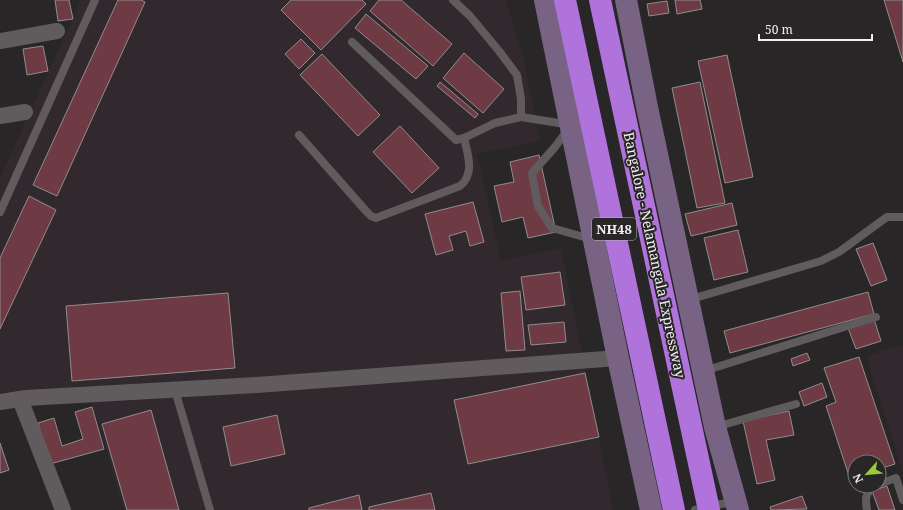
<svg xmlns="http://www.w3.org/2000/svg" width="903" height="510" font-family="'Noto Serif',serif">
	<style>
		.built { fill: #32292f }
		.building { fill: #6e3b45; stroke: #918c8d }
		.lines { fill: none; stroke-linecap: round; stroke-linejoin: round }
		.lane { stroke: #605c5e; stroke-width: 8 }
		.street { stroke: #605c5e; stroke-width: 16 }
		.secondary { stroke: #786384; stroke-width: 22 }
		.highway { stroke: #af73db; stroke-width: 22 }
		.labels { text-anchor: middle; dominant-baseline: central; stroke-width: 4; stroke-linejoin: round; paint-order: stroke }
		.shield { fill: #282627; stroke: #b5b3b4; stroke-width: 1 }
		.shield-label { font-size: 13px; font-weight: bold; fill: #f1eff1 }
		.street-label { font-size: 14px; fill: #f1eff1; stroke: #282627 }
	</style>
	<rect width="100%" height="100%" fill="#282627"/>
	<!-- built -->
	<path class="built" d="M 81,0 L 506,0 L 524,61 L 540,141 L 477,154 L 501,261 L 561,248 L 613,510 L 124,510 L 87,386 L 0,397 L 0,178 Z
		M 903,345 L 903,473 L 866,356 Z"/>
	<!-- building -->
	<path class="building" d="M 55,0 L 69,0 L 73,19 L 58,21 Z
		M 118,0 L 141,0 L 145,2 L 57,196 L 33,185 Z
		M 291,0 L 362,0 L 366,4 L 321,50 L 281,10 Z
		M 379,0 L 401,0 L 452,44 L 433,66 L 370,11 Z
		M 675,0 L 700,0 L 702,9 L 677,14 Z
		M 884,0 L 903,0 L 903,62 Z
		M 667,1 L 669,13 L 649,16 L 647,4 Z
		M 366,14 L 428,66 L 416,79 L 355,28 Z
		M 301,39 L 315,53 L 299,69 L 285,54 Z
		M 43,46 L 48,71 L 27,75 L 23,49 Z
		M 464,53 L 504,89 L 483,113 L 443,78 Z
		M 322,54 L 380,115 L 358,136 L 300,75 Z
		M 727,55 L 753,177 L 725,183 L 698,61 Z
		M 440,82 L 478,114 L 475,118 L 437,86 Z
		M 700,82 L 725,203 L 697,208 L 672,88 Z
		M 400,126 L 439,168 L 412,193 L 373,152 Z
		M 539,155 L 556,232 L 528,238 L 523,217 L 502,222 L 494,186 L 514,182 L 510,162 Z
		M 29,196 L 56,210 L 0,329 L 0,258 Z
		M 473,202 L 484,242 L 470,246 L 466,231 L 449,236 L 453,250 L 436,255 L 425,214 Z
		M 732,203 L 737,225 L 691,236 L 685,214 Z
		M 738,230 L 748,272 L 714,280 L 704,238 Z
		M 873,243 L 887,280 L 871,286 L 856,249 Z
		M 560,272 L 565,305 L 526,310 L 521,277 Z
		M 520,291 L 525,350 L 506,351 L 501,293 Z
		M 868,292 L 874,314 L 730,353 L 724,331 Z
		M 228,293 L 235,368 L 72,381 L 66,306 Z
		M 874,319 L 881,341 L 856,349 L 848,328 Z
		M 564,322 L 566,342 L 531,345 L 528,325 Z
		M 807,353 L 810,360 L 793,366 L 791,359 Z
		M 859,357 L 895,464 L 879,469 L 879,462 L 855,462 L 855,477 L 850,479 L 826,406 L 836,402 L 824,368 Z
		M 585,373 L 599,437 L 468,464 L 454,400 Z
		M 822,383 L 827,397 L 804,406 L 799,392 Z
		M 92,407 L 104,449 L 50,464 L 38,423 L 54,418 L 62,446 L 83,439 L 75,412 Z
		M 151,410 L 179,510 L 127,510 L 102,424 Z
		M 789,411 L 794,435 L 766,440 L 775,480 L 757,484 L 743,421 Z
		M 277,415 L 285,454 L 231,466 L 223,427 Z
		M 0,443 L 9,470 L 0,473 Z
		M 887,486 L 895,510 L 879,510 L 872,491 Z
		M 431,493 L 435,510 L 369,510 L 369,507 Z
		M 359,495 L 362,510 L 309,510 L 309,508 Z
		M 802,496 L 807,509 L 771,510 L 770,507 Z"/>
	<g class="lines">
		<!-- lane -->
		<path class="lane" d="M 453,0 L 470,16 L 499,51 L 517,75 L 521,99 L 521,117
			M 352,42 L 456,140 L 464,138 L 495,123 L 521,117 L 571,125 L 555,147 L 532,173 L 538,206 L 552,228 L 591,239
			M 299,135 L 366,211 L 371,216 L 376,218 L 460,186 C 475,174 468,155 464,138
			M 0,212 L 95,0
			M 688,300 L 821,261 L 839,252 L 887,217 L 903,217
			M 704,371 L 876,317
			M 175,390 L 210,510
			M 716,427 L 796,404
			M 879,484 L 896,478 L 903,500
			M 695,510 L 735,501
			M 867,510 C 865,498 865,495 874,486"/>
		<!-- street -->
		<path class="street" d="M 0,41 L 57,31
			M 0,116 L 25,112
			M 20,399 L 63,510
			M 0,402 L 26,398 L 257,385 L 618,358"/>
		<!-- secondary -->
		<path class="secondary" d="M 545,0 L 618,358 L 651,510
			M 626,0 L 647,107 L 715,427 L 738,510"/>
		<!-- highway -->
		<path class="highway" d="M 565,0 L 674,510
			M 600,0 L 709,510"/>
	</g>
	<g class="labels">
		<!-- shield labels -->
		<rect class="shield" x="592" y="218" width="44" height="22" rx="3"/>
		<g class="shield-label">
			<text x="614" y="229">NH48</text>
		</g>
		<!-- street labels -->
		<g class="street-label">
			<text transform="translate(655 255) rotate(78)">Bangalore - Nelamangala Expressway</text>
		</g>
	</g>
	<!-- north arrow -->
	<g transform="translate(867 474) rotate(243)"><circle r="19" fill="#282627" stroke="#787678"/>
	<path d="M0-3L7 15L0 10L-7 15Z" fill="#98cb37"/>
	<text y="-6" font-size="11" font-weight="bold" text-anchor="middle" fill="#f1eff1">N</text>
	</g>
	<!-- scale -->
	<path d="M759 34v6h113v-6" fill="none" stroke="#f1eff1" stroke-width="2"/>
	<text x="765" y="34" font-size="12" fill="#f1eff1" stroke="#282627" stroke-width="3" paint-order="stroke">50 m</text>
</svg>
